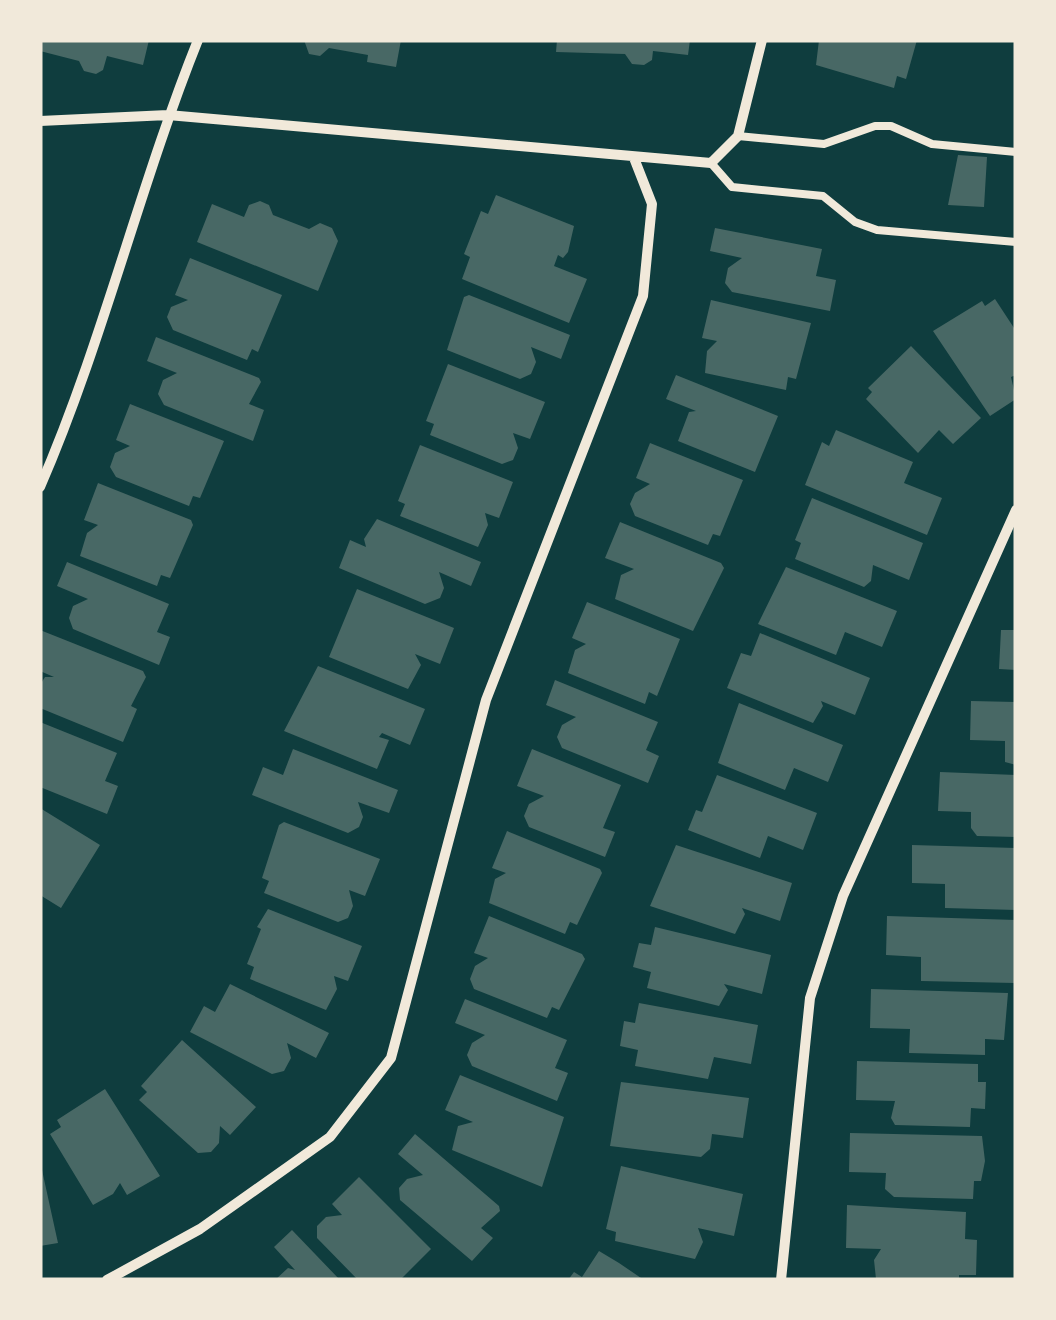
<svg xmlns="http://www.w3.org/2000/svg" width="1056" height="1320" font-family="Raleway,sans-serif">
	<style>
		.building { fill: #486865 }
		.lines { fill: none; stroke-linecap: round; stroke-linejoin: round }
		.service { stroke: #f1e9da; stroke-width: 8 }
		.minor { stroke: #f1e9da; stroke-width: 10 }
	</style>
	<rect width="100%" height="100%" fill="#0f3d3e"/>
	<!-- building -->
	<path class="building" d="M 40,40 L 149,40 L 143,65 L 107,56 L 103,70 L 96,74 L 84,71 L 79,61 L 40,51 Z
		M 304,40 L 401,40 L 396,67 L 367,62 L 368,55 L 329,48 L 320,56 L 309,54 Z
		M 557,40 L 690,40 L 688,55 L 653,51 L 652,60 L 644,65 L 632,64 L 625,54 L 556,52 Z
		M 819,40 L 823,41 L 917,40 L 906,79 L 897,76 L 894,88 L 816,65 Z
		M 958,155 L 987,157 L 984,207 L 948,205 Z
		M 496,195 L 574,226 L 568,252 L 563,258 L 558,255 L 554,266 L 587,279 L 569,323 L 462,279 L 470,257 L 464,254 L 481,211 L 488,214 Z
		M 260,201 L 269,205 L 273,215 L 309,229 L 320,223 L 332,228 L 338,241 L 318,291 L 197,242 L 212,204 L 244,217 L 249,205 Z
		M 715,228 L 822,249 L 816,276 L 836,280 L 830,311 L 732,292 L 725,283 L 728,268 L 742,258 L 710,251 Z
		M 190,258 L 282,295 L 258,352 L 252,349 L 247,360 L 173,330 L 167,317 L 171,307 L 188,300 L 175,295 Z
		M 469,295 L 570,335 L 561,359 L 531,347 L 536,362 L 531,374 L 520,379 L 447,350 L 464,297 Z
		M 995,299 L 1016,331 L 1016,375 L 1011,377 L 1016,399 L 990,416 L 933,331 L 982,301 L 985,306 Z
		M 711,300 L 811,323 L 796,379 L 788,377 L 786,390 L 705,373 L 707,351 L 717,341 L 702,338 Z
		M 156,337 L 259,378 L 261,382 L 249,404 L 264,410 L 253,441 L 164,405 L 158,394 L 163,380 L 177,373 L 147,361 Z
		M 911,346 L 981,418 L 953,444 L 939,430 L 918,453 L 866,399 L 872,392 L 868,388 Z
		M 448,364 L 545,402 L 530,439 L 513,433 L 518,448 L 513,460 L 502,464 L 430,435 L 434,424 L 426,421 Z
		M 676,375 L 778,416 L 755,472 L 678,441 L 689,412 L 696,411 L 666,399 Z
		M 130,404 L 224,441 L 200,498 L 193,496 L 189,506 L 116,477 L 110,467 L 115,453 L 130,446 L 116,440 Z
		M 836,430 L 913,462 L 904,483 L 942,498 L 927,535 L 805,485 L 822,442 L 829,446 Z
		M 650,443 L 743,480 L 720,536 L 713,534 L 708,545 L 635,516 L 630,504 L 635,493 L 650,484 L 636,478 Z
		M 420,445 L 513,482 L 499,518 L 485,513 L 488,525 L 478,547 L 400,516 L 405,504 L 398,501 Z
		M 98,483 L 191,520 L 193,525 L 170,578 L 161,575 L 157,586 L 80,556 L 87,533 L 98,525 L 84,520 Z
		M 812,498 L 923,543 L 909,580 L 873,565 L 871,581 L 864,587 L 795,559 L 801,543 L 795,540 Z
		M 377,519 L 481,562 L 471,586 L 439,572 L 444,588 L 440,598 L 425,604 L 339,568 L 350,540 L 366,547 L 364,539 Z
		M 620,522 L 721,563 L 724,568 L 693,631 L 615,599 L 621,575 L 634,569 L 605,558 Z
		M 67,562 L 169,604 L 157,632 L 170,637 L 159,665 L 73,629 L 69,618 L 73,606 L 88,599 L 57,586 Z
		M 786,567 L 897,611 L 882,647 L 845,632 L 836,655 L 758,624 Z
		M 357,589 L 454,628 L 440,664 L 415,654 L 421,665 L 408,689 L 329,657 Z
		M 587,602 L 680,639 L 657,696 L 649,692 L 645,704 L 568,673 L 575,650 L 586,644 L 572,638 Z
		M 40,630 L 143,671 L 146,677 L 131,706 L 137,709 L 123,742 L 40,708 L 40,685 L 45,677 L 54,677 L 40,671 Z
		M 1001,630 L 1016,630 L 1016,670 L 999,669 Z
		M 760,633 L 870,678 L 855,715 L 821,701 L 823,706 L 813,723 L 727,688 L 741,653 L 751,656 Z
		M 318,666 L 425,709 L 410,745 L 382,733 L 379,737 L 389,740 L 377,769 L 284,731 Z
		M 555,680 L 658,722 L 646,750 L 659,756 L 648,783 L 562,748 L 557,737 L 562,725 L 576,717 L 546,705 Z
		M 971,701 L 1016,702 L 1016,765 L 1005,762 L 1005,741 L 970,740 Z
		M 739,703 L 843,745 L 828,782 L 794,768 L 785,790 L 718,763 Z
		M 40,722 L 117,753 L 105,781 L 118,786 L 107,814 L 40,787 Z
		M 293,749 L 398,790 L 389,813 L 358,802 L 363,817 L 359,827 L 348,833 L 252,795 L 263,767 L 283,775 Z
		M 532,749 L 621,785 L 603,828 L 615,832 L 605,857 L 529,827 L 524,816 L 529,804 L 544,796 L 517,786 Z
		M 940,772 L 1016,775 L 1016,837 L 977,836 L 971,828 L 971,812 L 938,811 Z
		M 717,775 L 817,813 L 803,850 L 768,836 L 760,858 L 688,830 L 696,810 L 702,812 Z
		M 40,808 L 100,845 L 61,908 L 40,895 Z
		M 284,822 L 380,859 L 365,896 L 349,890 L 353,906 L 348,918 L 338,922 L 264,893 L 269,881 L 262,878 L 279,825 Z
		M 507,831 L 600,869 L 602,873 L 577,925 L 570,922 L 565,934 L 489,903 L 495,879 L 506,873 L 492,868 Z
		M 676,845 L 792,883 L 780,921 L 742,908 L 745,914 L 735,934 L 650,906 Z
		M 912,845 L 1016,848 L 1016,910 L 945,908 L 945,884 L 912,883 Z
		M 268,909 L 362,946 L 348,981 L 334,976 L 337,989 L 326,1010 L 250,979 L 254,967 L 247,964 L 261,929 L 257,927 Z
		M 489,916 L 582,954 L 585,959 L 559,1010 L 552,1007 L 547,1018 L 474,989 L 470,979 L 475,966 L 488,958 L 474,953 Z
		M 887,916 L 1016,920 L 1015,983 L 921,981 L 921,957 L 886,955 Z
		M 655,927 L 771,955 L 762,994 L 724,984 L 728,990 L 719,1006 L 647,988 L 651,972 L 633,967 L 639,943 L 651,945 Z
		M 230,984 L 329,1033 L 316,1058 L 287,1043 L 291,1058 L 284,1071 L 272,1074 L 190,1032 L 204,1006 L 215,1012 Z
		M 871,989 L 1008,993 L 1004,1040 L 985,1039 L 985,1055 L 909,1053 L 910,1029 L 870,1028 Z
		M 465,999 L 567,1040 L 555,1068 L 568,1073 L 557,1101 L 472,1066 L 467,1055 L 472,1043 L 485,1035 L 455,1023 Z
		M 639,1003 L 758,1025 L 751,1064 L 714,1057 L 708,1079 L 635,1066 L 638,1050 L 620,1046 L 624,1021 L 635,1023 Z
		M 182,1040 L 256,1107 L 230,1135 L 220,1126 L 219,1143 L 211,1152 L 198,1153 L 139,1100 L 147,1092 L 141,1086 Z
		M 857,1061 L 978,1064 L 978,1082 L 986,1082 L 985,1109 L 971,1108 L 970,1127 L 895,1125 L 891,1118 L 895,1101 L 856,1100 Z
		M 460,1075 L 564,1117 L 542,1187 L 452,1150 L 458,1126 L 473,1122 L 445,1110 Z
		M 621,1082 L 749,1098 L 743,1138 L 712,1134 L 710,1149 L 701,1157 L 610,1146 Z
		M 105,1089 L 160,1176 L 127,1195 L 120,1183 L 113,1194 L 93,1205 L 50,1134 L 61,1127 L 57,1120 Z
		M 850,1133 L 982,1136 L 985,1161 L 981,1181 L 974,1181 L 973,1199 L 894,1197 L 885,1189 L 886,1173 L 849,1172 Z
		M 415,1134 L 499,1206 L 500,1211 L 481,1228 L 493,1238 L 472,1261 L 400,1200 L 399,1188 L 407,1179 L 423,1175 L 398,1154 Z
		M 40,1161 L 58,1243 L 40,1246 Z
		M 621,1166 L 743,1194 L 734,1236 L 698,1228 L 703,1242 L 695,1259 L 615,1241 L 616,1232 L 606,1229 Z
		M 359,1177 L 431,1249 L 400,1280 L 358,1280 L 317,1238 L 317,1226 L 326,1217 L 342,1215 L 332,1204 Z
		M 847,1205 L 966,1212 L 965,1239 L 977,1240 L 976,1275 L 959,1275 L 959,1280 L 876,1279 L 874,1260 L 881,1249 L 846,1248 Z
		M 292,1230 L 340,1280 L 275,1280 L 288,1268 L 295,1270 L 274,1247 Z
		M 599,1251 L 619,1263 L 644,1280 L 568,1280 L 574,1272 L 582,1277 Z"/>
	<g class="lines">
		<!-- service -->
		<path class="service" d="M 738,136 L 824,144 L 875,126 L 891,126 L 932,144 L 1016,152
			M 711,163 L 732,187 L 823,196 L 855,222 L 877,230 L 1016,242"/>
		<!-- minor -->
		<path class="minor" d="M 40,121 L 168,115 L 711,163 L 738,136 L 762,40
			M 40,487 C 103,342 139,187 198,40
			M 107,1280 L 200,1229 L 330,1137 L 391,1058 L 486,700 L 643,296 L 652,204 L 634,158
			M 781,1280 L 810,998 L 843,896 L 1016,510"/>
	</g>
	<!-- border -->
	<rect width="1056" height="1320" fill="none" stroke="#f1e9da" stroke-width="85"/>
</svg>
